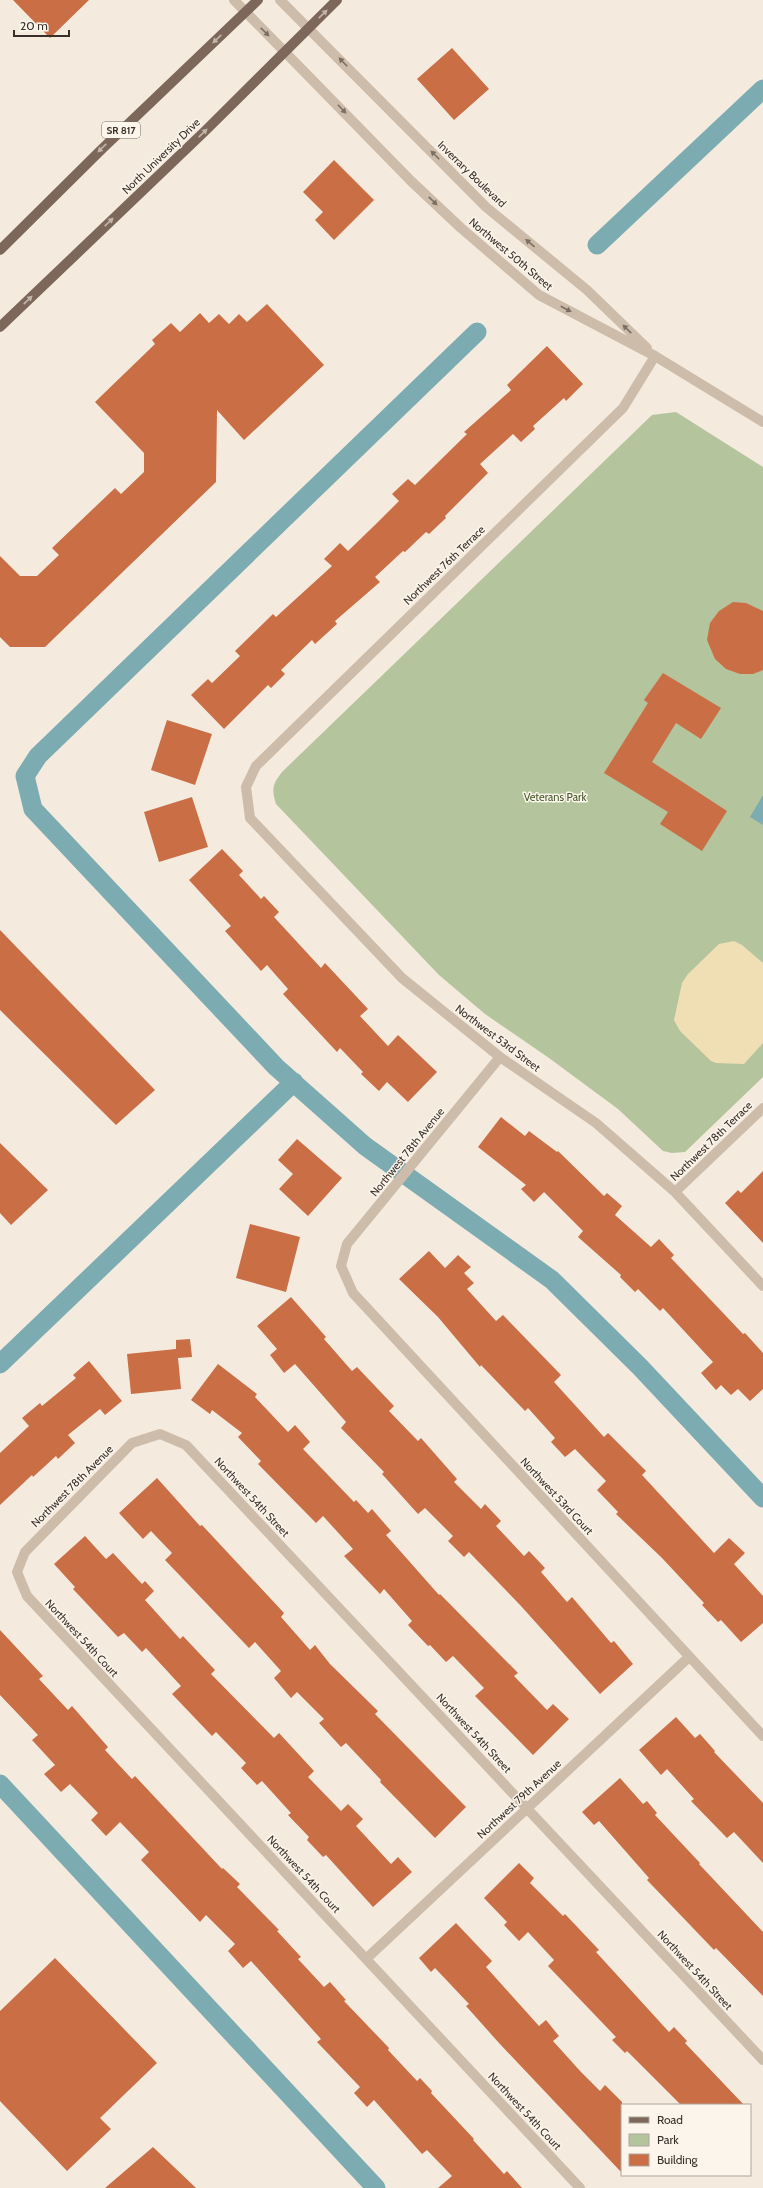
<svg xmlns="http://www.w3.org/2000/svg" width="763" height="2188" font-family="Cabin,sans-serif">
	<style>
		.green { fill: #b4c49d }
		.sand { fill: #f0dfb4 }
		.water { fill: #7cacb2 }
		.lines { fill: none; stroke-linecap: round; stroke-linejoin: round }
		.canal { stroke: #7cacb2; stroke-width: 19 }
		.building { fill: #ca6e46 }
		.minor { stroke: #cdbca9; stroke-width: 10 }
		.major { stroke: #7c675a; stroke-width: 10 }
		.oneway { fill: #c2b5aa }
		.oneway2 { fill: #7c6e63 }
		.labels { text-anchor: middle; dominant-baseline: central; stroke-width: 3; stroke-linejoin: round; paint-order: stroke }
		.shield { fill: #fbf5eb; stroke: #746a63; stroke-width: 1 }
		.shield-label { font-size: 10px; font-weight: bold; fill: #3a2f29 }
		.street-label { font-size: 11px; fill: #3a2f29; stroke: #fbf5eb }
		.park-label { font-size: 11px; fill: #46592c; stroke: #fbf5eb }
	</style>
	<rect width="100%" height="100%" fill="#f4ebde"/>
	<!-- green -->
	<path class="green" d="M 676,412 L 763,467 L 763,1077 L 685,1152 L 672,1153 L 663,1151 L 618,1109 L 549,1058 L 485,1014 L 439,975 L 276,804 C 271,789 273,783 283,771 L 652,415 Z"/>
	<!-- sand -->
	<path class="sand" d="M 734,941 L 742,945 L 763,963 L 763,1043 L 744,1064 L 716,1063 L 711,1061 L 680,1031 L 674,1020 L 682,983 L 688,974 L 719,944 Z"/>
	<!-- water -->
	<path class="water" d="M 763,795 L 763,825 L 750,817 Z"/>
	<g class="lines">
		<!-- canal -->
		<path class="canal" d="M 597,245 L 763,89
			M 477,332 L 38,756 L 25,776 L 33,809 L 276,1067 L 365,1146 L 552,1280 L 640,1367 L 763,1498
			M 0,1364 L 294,1082
			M 0,1784 L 376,2188"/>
	</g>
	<!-- building -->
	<path class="building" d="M 13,0 L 89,0 L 50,38 Z
		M 452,48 L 489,89 L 454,120 L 417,79 Z
		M 334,160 L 374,200 L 334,240 L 315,220 L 323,212 L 303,192 Z
		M 267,304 L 324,365 L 244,440 L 217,410 L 216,482 L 45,647 L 10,647 L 0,637 L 0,556 L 20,576 L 37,576 L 59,555 L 52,548 L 115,488 L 121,494 L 144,472 L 144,453 L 95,402 L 155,344 L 152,340 L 171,323 L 180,332 L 200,313 L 209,323 L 219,314 L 229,324 L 239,314 L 247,322 Z
		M 547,346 L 583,384 L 566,401 L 564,398 L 533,426 L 535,429 L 521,442 L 513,434 L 480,464 L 488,473 L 445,516 L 446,518 L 429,534 L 426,532 L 405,552 L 403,551 L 375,577 L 380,582 L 335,621 L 337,624 L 315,644 L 312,640 L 281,670 L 285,674 L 271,688 L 268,685 L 224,729 L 191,695 L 208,679 L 212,683 L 240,656 L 235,651 L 273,614 L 276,617 L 332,566 L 324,559 L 340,543 L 348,551 L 376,524 L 399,501 L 392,494 L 408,479 L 415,485 L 467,434 L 464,432 L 511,390 L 507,385 Z
		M 733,602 L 746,603 L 763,611 L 763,670 L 753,674 L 740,674 L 726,669 L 715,659 L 707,640 L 710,623 L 719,611 Z
		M 663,673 L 721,708 L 701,739 L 676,723 L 652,762 L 727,811 L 702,851 L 660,824 L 668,812 L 604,773 L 648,703 L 644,700 Z
		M 167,720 L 212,734 L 195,785 L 151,770 Z
		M 192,797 L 208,847 L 159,862 L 144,812 Z
		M 222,849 L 243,871 L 239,875 L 261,899 L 264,896 L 279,912 L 274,917 L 321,968 L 325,963 L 368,1009 L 360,1016 L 388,1046 L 398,1035 L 437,1072 L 408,1102 L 387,1082 L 379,1091 L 361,1074 L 363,1072 L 340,1048 L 337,1052 L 283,994 L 288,989 L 267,965 L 261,971 L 225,931 L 231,926 L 189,880 Z
		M 0,930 L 155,1090 L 116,1125 L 0,1010 Z
		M 501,1117 L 525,1136 L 529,1131 L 557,1152 L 558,1151 L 604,1196 L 607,1193 L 622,1206 L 615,1215 L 651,1247 L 659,1239 L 674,1255 L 671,1258 L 743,1334 L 745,1333 L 763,1353 L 763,1389 L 750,1401 L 738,1389 L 731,1395 L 721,1385 L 716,1390 L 701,1373 L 713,1362 L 663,1308 L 660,1311 L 638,1289 L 635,1292 L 620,1277 L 621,1275 L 578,1237 L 583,1231 L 544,1192 L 534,1202 L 521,1189 L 526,1185 L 478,1147 Z
		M 297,1139 L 342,1178 L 308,1216 L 279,1189 L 293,1174 L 278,1160 Z
		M 0,1143 L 48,1190 L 11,1225 L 0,1213 Z
		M 763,1171 L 763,1243 L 725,1203 L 738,1190 L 741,1193 Z
		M 250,1224 L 300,1237 L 286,1292 L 236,1278 Z
		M 429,1251 L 445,1268 L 458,1255 L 471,1267 L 464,1273 L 474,1283 L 467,1289 L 496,1321 L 503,1315 L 561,1375 L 554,1382 L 604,1437 L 608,1433 L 646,1471 L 642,1475 L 714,1553 L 729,1538 L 745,1553 L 734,1564 L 763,1596 L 763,1623 L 741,1642 L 721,1620 L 718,1622 L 702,1605 L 704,1603 L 662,1558 L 616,1514 L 618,1512 L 597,1490 L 606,1481 L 575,1449 L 565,1457 L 551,1442 L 555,1438 L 528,1408 L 525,1411 L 481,1365 L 480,1367 L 438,1317 L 399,1279 Z
		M 291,1297 L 326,1337 L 324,1339 L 352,1371 L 357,1367 L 394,1406 L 389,1411 L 418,1441 L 421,1438 L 457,1479 L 454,1482 L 481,1509 L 485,1504 L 501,1521 L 496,1526 L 524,1556 L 529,1551 L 545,1568 L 541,1572 L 567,1602 L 572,1597 L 611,1643 L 614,1641 L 633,1664 L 600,1694 L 521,1606 L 469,1552 L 464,1557 L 448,1541 L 453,1536 L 425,1508 L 418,1514 L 382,1474 L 384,1472 L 341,1428 L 346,1422 L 295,1364 L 284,1373 L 270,1355 L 277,1349 L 257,1326 Z
		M 190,1339 L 192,1357 L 178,1358 L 181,1389 L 131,1394 L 127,1354 L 176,1349 L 176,1340 Z
		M 89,1361 L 122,1401 L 105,1415 L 100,1409 L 68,1435 L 75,1443 L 58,1459 L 56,1456 L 33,1477 L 32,1475 L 0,1505 L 0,1453 L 29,1426 L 22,1418 L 40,1403 L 42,1406 L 76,1378 L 73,1375 Z
		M 218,1364 L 257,1394 L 255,1397 L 288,1432 L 295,1425 L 310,1442 L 303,1449 L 354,1502 L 356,1500 L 368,1513 L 372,1509 L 391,1531 L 386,1535 L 439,1595 L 440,1594 L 518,1673 L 514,1676 L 547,1710 L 553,1704 L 569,1719 L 533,1755 L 475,1696 L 484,1688 L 453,1656 L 446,1662 L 430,1645 L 428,1646 L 408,1625 L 412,1621 L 384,1589 L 380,1594 L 344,1556 L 353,1549 L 323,1516 L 316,1523 L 258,1464 L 261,1461 L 238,1437 L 242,1433 L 212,1410 L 210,1414 L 191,1400 Z
		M 157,1478 L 200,1526 L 202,1525 L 284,1613 L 281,1617 L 310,1650 L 315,1645 L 330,1664 L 378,1711 L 375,1714 L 466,1807 L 435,1838 L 380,1782 L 381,1780 L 346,1743 L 341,1747 L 319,1723 L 324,1719 L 297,1692 L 291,1698 L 274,1678 L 281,1671 L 255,1642 L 249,1648 L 165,1560 L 172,1553 L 151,1531 L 143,1539 L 119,1513 Z
		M 85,1536 L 106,1559 L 113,1553 L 142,1584 L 145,1581 L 154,1591 L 145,1600 L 180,1639 L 183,1636 L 215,1670 L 211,1674 L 274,1738 L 279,1733 L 314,1771 L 308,1777 L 341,1811 L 348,1804 L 363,1819 L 356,1826 L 391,1864 L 398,1857 L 412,1872 L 373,1907 L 326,1855 L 323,1857 L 307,1840 L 309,1837 L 288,1815 L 291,1813 L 262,1781 L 257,1785 L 241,1768 L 246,1763 L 216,1732 L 212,1736 L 172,1694 L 181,1686 L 146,1648 L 142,1652 L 124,1633 L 118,1637 L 73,1589 L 75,1587 L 54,1564 Z
		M 0,1630 L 43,1676 L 39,1679 L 68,1710 L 72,1706 L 86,1722 L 108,1747 L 105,1750 L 132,1779 L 135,1776 L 222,1869 L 223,1868 L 240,1884 L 237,1887 L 279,1930 L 277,1931 L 301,1957 L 298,1959 L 324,1987 L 330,1982 L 346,2000 L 344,2001 L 389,2048 L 388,2050 L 417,2081 L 420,2078 L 432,2091 L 431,2093 L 474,2139 L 473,2140 L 504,2174 L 507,2171 L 522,2188 L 438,2188 L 452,2176 L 427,2150 L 422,2154 L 374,2100 L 367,2107 L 354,2093 L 360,2087 L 317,2042 L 321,2039 L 251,1961 L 243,1968 L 228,1951 L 235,1944 L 206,1915 L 200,1922 L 141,1860 L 149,1852 L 120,1822 L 106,1836 L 91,1820 L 98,1813 L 70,1784 L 61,1792 L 44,1774 L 55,1765 L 32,1740 L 38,1735 L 0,1695 Z
		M 676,1717 L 695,1738 L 700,1734 L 715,1751 L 714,1752 L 763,1803 L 763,1863 L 734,1832 L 727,1838 L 691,1801 L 694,1799 L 667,1769 L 661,1775 L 639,1750 Z
		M 620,1778 L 643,1804 L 647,1801 L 657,1813 L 655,1815 L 700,1863 L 699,1864 L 763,1932 L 763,1996 L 716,1948 L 714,1950 L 647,1880 L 649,1878 L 599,1821 L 594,1825 L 582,1812 Z
		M 519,1863 L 534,1878 L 530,1883 L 563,1916 L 565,1914 L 599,1950 L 596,1952 L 669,2032 L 674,2027 L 687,2041 L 685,2043 L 744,2105 L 681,2105 L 627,2051 L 625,2053 L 612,2040 L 616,2037 L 548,1966 L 554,1960 L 528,1932 L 519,1941 L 504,1925 L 507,1922 L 484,1898 Z
		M 456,1923 L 492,1961 L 486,1967 L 539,2026 L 546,2020 L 559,2036 L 553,2041 L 581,2072 L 600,2091 L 605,2085 L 622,2102 L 622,2173 L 499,2043 L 466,2006 L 469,2004 L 435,1968 L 431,1972 L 419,1958 Z
		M 55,1958 L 157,2063 L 100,2118 L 111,2129 L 67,2171 L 0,2101 L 0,2011 Z
		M 153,2147 L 196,2188 L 105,2188 Z"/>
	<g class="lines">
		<!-- minor -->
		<path class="minor" d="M 234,0 L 411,181 L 461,228 L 539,295 L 655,356 L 763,422
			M 280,0 L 486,207 L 587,290 L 647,348
			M 655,356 L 623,408 L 256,766 L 246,787 L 250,818 L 402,978 L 500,1057 L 596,1123 L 675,1192 L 763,1286
			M 500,1057 L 347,1244 L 341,1266 L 353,1293 L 763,1736
			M 675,1192 L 763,1108
			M 366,1959 L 689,1657
			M 580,2188 L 27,1596 L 17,1572 L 25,1552 L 132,1443 L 160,1434 L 186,1445 L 763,2060"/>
		<!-- major -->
		<path class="major" d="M 0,250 L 103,148 L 258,0
			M 0,327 L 204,132 L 337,0"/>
	</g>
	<!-- one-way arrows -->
	<defs><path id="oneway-solid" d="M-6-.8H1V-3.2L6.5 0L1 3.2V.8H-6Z"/></defs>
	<g class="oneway">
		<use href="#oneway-solid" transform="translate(323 14) rotate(-44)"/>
		<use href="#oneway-solid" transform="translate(217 39) rotate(137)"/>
		<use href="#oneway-solid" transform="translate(203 133) rotate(-44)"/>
		<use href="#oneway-solid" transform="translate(102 148) rotate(136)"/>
		<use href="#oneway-solid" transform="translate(109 222) rotate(-43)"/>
		<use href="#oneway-solid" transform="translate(28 300) rotate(-44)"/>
	</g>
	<g class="oneway2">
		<use href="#oneway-solid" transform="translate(265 32) rotate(44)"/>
		<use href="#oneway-solid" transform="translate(343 62) rotate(-134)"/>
		<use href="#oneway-solid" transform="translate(342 109) rotate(46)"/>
		<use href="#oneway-solid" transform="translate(435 155) rotate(-135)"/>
		<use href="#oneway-solid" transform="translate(433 201) rotate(44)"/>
		<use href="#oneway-solid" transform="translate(530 243) rotate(-140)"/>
		<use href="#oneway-solid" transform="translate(566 309) rotate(28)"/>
		<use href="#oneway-solid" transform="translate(627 329) rotate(-136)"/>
	</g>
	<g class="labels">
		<!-- shield labels -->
		<rect class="shield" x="102" y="122" width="38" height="16" rx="3"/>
		<g class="shield-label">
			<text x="121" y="130">SR 817</text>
		</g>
		<!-- street labels -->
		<g class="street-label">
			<text transform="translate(161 156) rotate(-44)">North University Drive</text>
			<text transform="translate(472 174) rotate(44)">Inverrary Boulevard</text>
			<text transform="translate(511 254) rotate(40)">Northwest 50th Street</text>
			<text transform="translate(444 565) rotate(-44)">Northwest 76th Terrace</text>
			<text transform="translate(498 1038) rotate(37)">Northwest 53rd Street</text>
			<text transform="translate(711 1141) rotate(-44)">Northwest 78th Terrace</text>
			<text transform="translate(407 1152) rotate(-51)">Northwest 78th Avenue</text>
			<text transform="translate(72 1486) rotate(-45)">Northwest 78th Avenue</text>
			<text transform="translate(557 1496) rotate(47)">Northwest 53rd Court</text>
			<text transform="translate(252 1497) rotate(47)">Northwest 54th Street</text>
			<text transform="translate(82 1638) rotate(47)">Northwest 54th Court</text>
			<text transform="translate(474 1733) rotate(47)">Northwest 54th Street</text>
			<text transform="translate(519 1799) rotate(-43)">Northwest 79th Avenue</text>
			<text transform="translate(304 1874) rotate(47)">Northwest 54th Court</text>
			<text transform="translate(695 1970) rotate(47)">Northwest 54th Street</text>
			<text transform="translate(525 2111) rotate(47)">Northwest 54th Court</text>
		</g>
		<!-- park labels -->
		<g class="park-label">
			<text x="555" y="797">Veterans Park</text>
		</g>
	</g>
	<!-- legend -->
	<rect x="621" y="2104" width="130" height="72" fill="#fbf5eb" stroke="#aea69d"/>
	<rect x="629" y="2117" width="20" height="6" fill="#7c675a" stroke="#aea69d"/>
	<text x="657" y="2124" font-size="12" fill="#3a2f29">Road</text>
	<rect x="629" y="2134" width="20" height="12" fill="#b4c49d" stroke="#aea69d"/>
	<text x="657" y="2144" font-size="12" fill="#3a2f29">Park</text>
	<rect x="629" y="2154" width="20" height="12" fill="#ca6e46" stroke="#aea69d"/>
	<text x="657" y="2164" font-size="12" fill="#3a2f29">Building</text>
	<!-- scale -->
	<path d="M14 30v6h55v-6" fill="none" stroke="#3a2f29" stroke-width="2"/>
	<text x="20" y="30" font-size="12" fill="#3a2f29" stroke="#fbf5eb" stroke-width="3" paint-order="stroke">20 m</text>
</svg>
